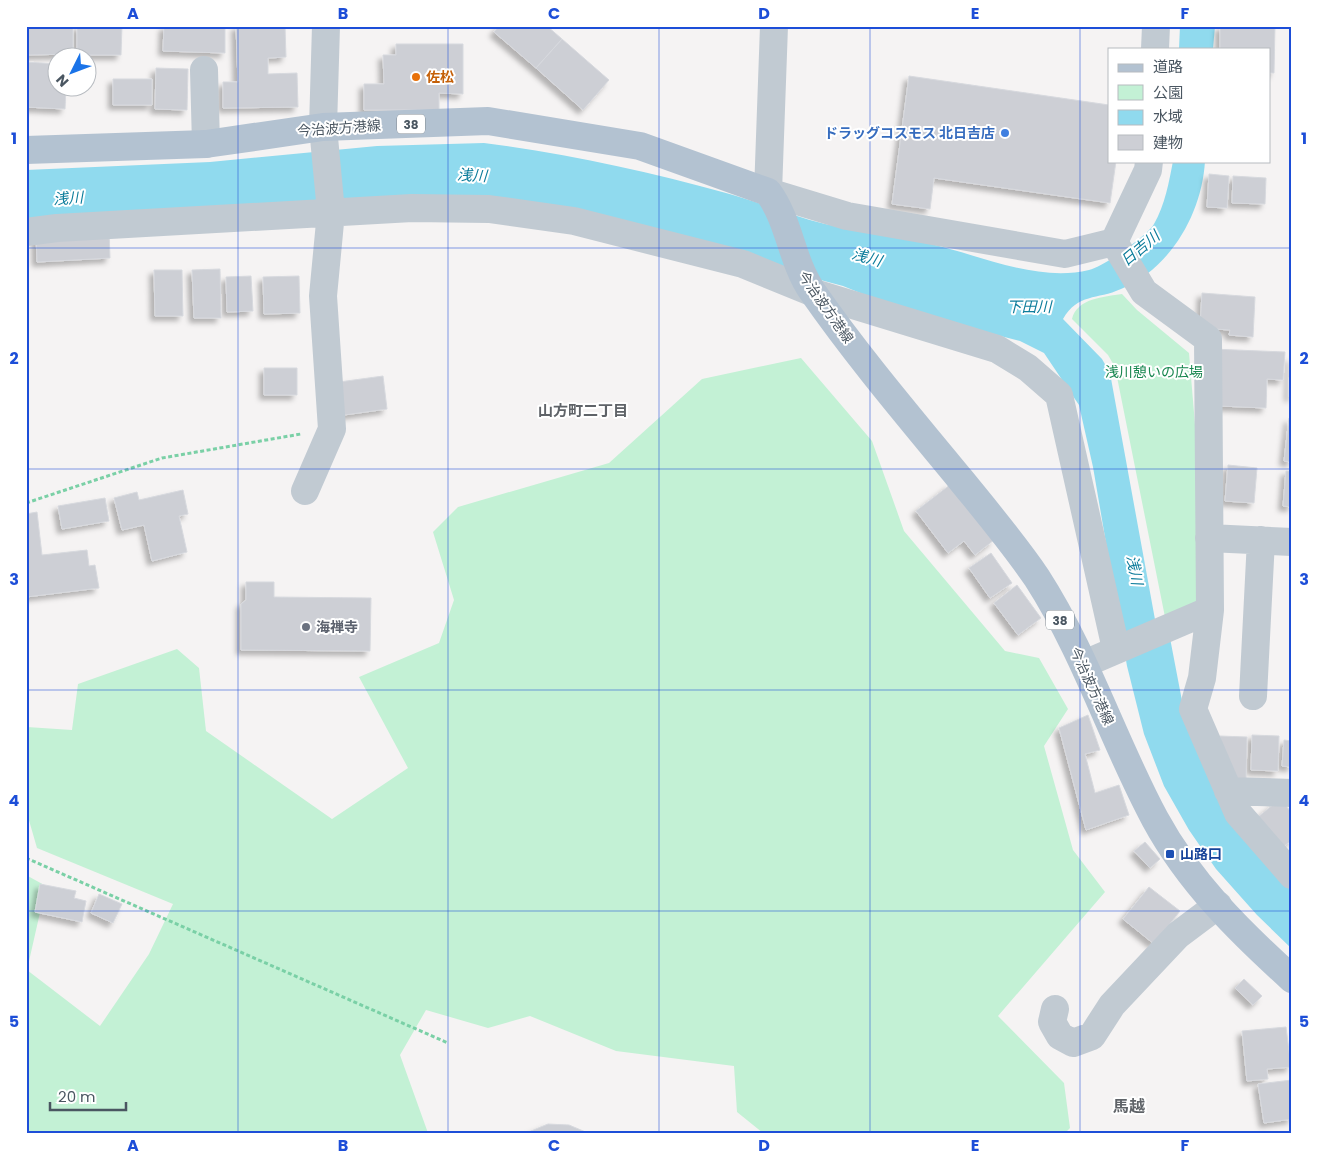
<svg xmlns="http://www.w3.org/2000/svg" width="1318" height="1159" font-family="Poppins,'Noto Sans JP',sans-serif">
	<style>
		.green { fill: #c3f1d5 }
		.water { fill: #90daee }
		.building { fill: #cdcfd5; stroke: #d7d9de; filter: url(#shadow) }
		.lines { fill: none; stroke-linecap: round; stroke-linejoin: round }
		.path { stroke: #7ad0a6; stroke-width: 3; stroke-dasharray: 4 2.5; stroke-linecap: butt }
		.minor { stroke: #c1cad2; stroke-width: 28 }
		.major { stroke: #b3c2d1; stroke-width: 28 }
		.grid { fill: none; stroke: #1d4ed8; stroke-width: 1; stroke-opacity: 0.55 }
		.food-dot { fill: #e8710a; stroke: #fff; stroke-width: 2 }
		.shop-dot { fill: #3f7fe0; stroke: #fff; stroke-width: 2 }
		.worship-dot { fill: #6b7280; stroke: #fff; stroke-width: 2 }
		.transit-dot { fill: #1a4fb4; stroke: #fff; stroke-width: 2 }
		.labels { text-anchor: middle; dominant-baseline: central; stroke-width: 4; stroke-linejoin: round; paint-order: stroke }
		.shield { fill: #fff; stroke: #808990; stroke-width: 1 }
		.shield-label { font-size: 12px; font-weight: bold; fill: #4a5661 }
		.food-label { font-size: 14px; font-weight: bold; fill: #c56008; stroke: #fff; text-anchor: start }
		.street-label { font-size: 14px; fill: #4a5661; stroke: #fff }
		.shop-label { font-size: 14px; font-weight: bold; fill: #366cbe; stroke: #fff; text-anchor: end }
		.park-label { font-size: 14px; fill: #17864f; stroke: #fff }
		.worship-label { font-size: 14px; font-weight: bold; fill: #5b616d; stroke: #fff; text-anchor: start }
		.transit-label { font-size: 14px; font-weight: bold; fill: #164399; stroke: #fff; text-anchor: start }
		.water-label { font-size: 15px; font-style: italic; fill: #0c7c9b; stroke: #fff }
		.neighbourhood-label { font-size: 15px; font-weight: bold; fill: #5f6368; stroke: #fff }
		.quarter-label { font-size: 16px; font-weight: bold; fill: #5f6368; stroke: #fff }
		.neatline { fill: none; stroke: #1d4ed8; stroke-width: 2 }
		.grid-label { font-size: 16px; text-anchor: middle; font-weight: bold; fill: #1d4ed8 }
	</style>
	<defs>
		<filter id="shadow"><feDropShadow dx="-4.5" dy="4.5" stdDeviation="2.5" flood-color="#0004"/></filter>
	</defs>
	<rect width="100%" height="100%" fill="#f5f3f3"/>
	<!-- green -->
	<path class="green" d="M 1122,294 L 1137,310 L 1189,353 L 1201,496 L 1201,607 L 1165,617 L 1115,367 L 1108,355 L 1072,319 C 1077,298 1104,297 1122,294 Z
		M 801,358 L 872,441 L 904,531 L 1005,651 L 1039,658 L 1068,709 L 1044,746 L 1073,850 L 1105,892 L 998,1016 L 1064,1083 L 1070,1128 L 1065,1133 L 763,1133 L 737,1112 L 734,1066 L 616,1051 L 530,1016 L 488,1028 L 426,1010 L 400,1055 L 428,1133 L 26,1133 L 26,875 L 46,886 L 27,970 L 100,1026 L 149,954 L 173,904 L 37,848 L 26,810 L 27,727 L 72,730 L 78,684 L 177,649 L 199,668 L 206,731 L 332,819 L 408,768 L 359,677 L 439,643 L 454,600 L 433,532 L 458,507 L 609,463 L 702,379 Z"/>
	<!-- water -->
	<path class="water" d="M 1180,26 L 1215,26 L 1213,49 L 1179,49 Z
		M 484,143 C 566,153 646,171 726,193 C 759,202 791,216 825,224 C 859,231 894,234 927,243 C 977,254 1037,283 1089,270 C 1103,267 1147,236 1154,224 C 1165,205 1169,182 1173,161 L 1205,161 C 1202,213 1171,268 1121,289 C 1097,300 1078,293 1063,319 L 1102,359 L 1110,373 L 1156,625 L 1170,638 L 1183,706 L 1292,884 L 1292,949 L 1257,915 L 1216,869 L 1189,830 L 1164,786 L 1144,734 L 1127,666 L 1093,467 L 1079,405 L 1044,353 L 1020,341 L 907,312 L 843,286 L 598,220 L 26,224 L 26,170 L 210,162 L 377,146 Z"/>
	<!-- building -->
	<path class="building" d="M 26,26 L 73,26 L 73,54 L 26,55 Z
		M 77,26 L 122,26 L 121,55 L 77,55 Z
		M 164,26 L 225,26 L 225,53 L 163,51 Z
		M 236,26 L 285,26 L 286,57 L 268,58 L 268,74 L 297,73 L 298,107 L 223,108 L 223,82 L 238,82 Z
		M 499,26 L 547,26 L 562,39 L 536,68 L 494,32 Z
		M 1220,26 L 1275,26 L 1274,73 L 1269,73 L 1269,49 L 1220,49 Z
		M 562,39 L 609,80 L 583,110 L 536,68 Z
		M 396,44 L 463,44 L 463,94 L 439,93 L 439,110 L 364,110 L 364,84 L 384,84 L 383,55 L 396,55 Z
		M 26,62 L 58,64 L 58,88 L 66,88 L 65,109 L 26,107 Z
		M 156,68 L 188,69 L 187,110 L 155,109 Z
		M 909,76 L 1109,105 L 1109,161 L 1116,161 L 1110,203 L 934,178 L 930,209 L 892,204 Z
		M 113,79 L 152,79 L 152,105 L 113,105 Z
		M 1209,174 L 1229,176 L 1227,208 L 1207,207 Z
		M 1233,176 L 1266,178 L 1265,204 L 1232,203 Z
		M 109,230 L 110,258 L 37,262 L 36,234 Z
		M 220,269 L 221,318 L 194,318 L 192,270 Z
		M 154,270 L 182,270 L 183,316 L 155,316 Z
		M 251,276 L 253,311 L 227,312 L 226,277 Z
		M 299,276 L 300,313 L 264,314 L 263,277 Z
		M 1202,293 L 1255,297 L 1253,337 L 1229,335 L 1230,330 L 1200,328 Z
		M 1212,349 L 1285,352 L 1283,380 L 1267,379 L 1266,408 L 1220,406 Z
		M 1290,357 L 1292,357 L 1292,397 L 1289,397 Z
		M 264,368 L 297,368 L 297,395 L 264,395 Z
		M 383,376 L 387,409 L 344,415 L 339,382 Z
		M 1289,418 L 1292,419 L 1292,462 L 1284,461 Z
		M 1228,465 L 1257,468 L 1254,503 L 1225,501 Z
		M 1286,471 L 1292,471 L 1292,507 L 1283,506 Z
		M 951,484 L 994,540 L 975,555 L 964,541 L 948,553 L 916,511 Z
		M 183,490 L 188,514 L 179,516 L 187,552 L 152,561 L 144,525 L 122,530 L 114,498 L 137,492 L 139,500 Z
		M 105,498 L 109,521 L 62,529 L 58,506 Z
		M 37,512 L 42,555 L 87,550 L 89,566 L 95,565 L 99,588 L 26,597 L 26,514 Z
		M 991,553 L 1012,583 L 990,598 L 969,568 Z
		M 246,582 L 274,582 L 274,597 L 371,598 L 370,651 L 241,650 L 241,604 L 246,600 Z
		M 1017,585 L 1041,618 L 1018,635 L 994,603 Z
		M 1088,715 L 1100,750 L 1085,754 L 1095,793 L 1119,785 L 1129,815 L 1086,830 L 1059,728 Z
		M 1252,735 L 1279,736 L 1278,771 L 1251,770 Z
		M 1220,736 L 1247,737 L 1246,781 L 1225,780 L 1220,761 Z
		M 1284,740 L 1292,741 L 1292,767 L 1282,766 Z
		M 1280,799 L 1292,813 L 1292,840 L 1283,847 L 1258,817 Z
		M 1145,842 L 1160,859 L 1150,868 L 1134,851 Z
		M 40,884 L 76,891 L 74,898 L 86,901 L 82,922 L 35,912 Z
		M 1149,887 L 1180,911 L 1154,944 L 1123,919 Z
		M 99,894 L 122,904 L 113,923 L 91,913 Z
		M 1244,979 L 1262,996 L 1253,1005 L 1235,988 Z
		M 1286,1027 L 1291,1067 L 1267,1069 L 1268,1079 L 1247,1081 L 1242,1031 Z
		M 1292,1080 L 1292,1119 L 1264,1123 L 1258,1084 Z
		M 548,1124 L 569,1125 L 588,1133 L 526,1133 Z"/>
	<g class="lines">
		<!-- path -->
		<path class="path" d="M 26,503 L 162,458 L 301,434
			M 26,858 L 448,1043"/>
		<!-- minor -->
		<path class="minor" d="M 774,26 L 768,192 L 847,216 L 1065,254 L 1114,242
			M 1155,49 L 1156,26
			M 204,70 L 206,144
			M 26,232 L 57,228 L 412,208 L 489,209 L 574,221 L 743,264 L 814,293 L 997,349 L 1028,368 L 1059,395 L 1116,649
			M 1114,242 L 1148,170 L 1149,161
			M 305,491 L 332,429 L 323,296 L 331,212 L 323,127 L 326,26
			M 1209,538 L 1292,542
			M 1210,610 L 1202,678 L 1193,709 L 1238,813 L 1292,875
			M 1084,664 L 1210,610 L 1208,339 L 1144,292 L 1114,242
			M 1253,696 L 1261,540
			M 1228,791 L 1292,793
			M 1055,1009 L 1052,1022 L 1060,1036 L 1073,1043 L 1092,1036 L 1112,1005 L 1178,935 L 1218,905"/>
		<!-- major -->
		<path class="major" d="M 26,150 L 206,144 L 323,127 L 488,121 L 640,146 L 768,192 C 790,222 791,260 812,291 C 858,357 910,418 961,480 C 987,512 1014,544 1037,578 C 1086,654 1113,741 1155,819 C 1189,882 1240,932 1292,979"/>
	</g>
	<!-- grid -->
	<path class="grid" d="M 238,26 L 238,1133M 448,26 L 448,1133M 659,26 L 659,1133M 870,26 L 870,1133M 1080,26 L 1080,1133M 26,248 L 1292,248M 26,469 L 1292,469M 26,690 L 1292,690M 26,911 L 1292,911"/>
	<!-- markers -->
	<circle class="food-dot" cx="416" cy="77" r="5"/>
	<circle class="shop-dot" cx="1005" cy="133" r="5"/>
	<circle class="worship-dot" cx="306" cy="627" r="5"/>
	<rect class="transit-dot" x="1165" y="849" width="10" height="10" rx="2.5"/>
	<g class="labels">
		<!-- shield labels -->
		<g class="shield">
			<rect x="397" y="114.5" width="28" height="19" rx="4"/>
			<rect x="1046" y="610.5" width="28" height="19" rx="4"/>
		</g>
		<g class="shield-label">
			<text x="411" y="124">38</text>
			<text x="1060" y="620">38</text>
		</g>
		<!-- food labels -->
		<g class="food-label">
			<text x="426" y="77">佐松</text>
		</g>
		<!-- street labels -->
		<g class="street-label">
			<text transform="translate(339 128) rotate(-4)">今治波方港線</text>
			<text transform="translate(826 307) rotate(55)">今治波方港線</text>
			<text transform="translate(1092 686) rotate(65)">今治波方港線</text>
		</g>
		<!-- shop labels -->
		<g class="shop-label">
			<text x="995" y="133">ドラッグコスモス 北日吉店</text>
		</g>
		<!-- park labels -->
		<g class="park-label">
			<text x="1154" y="372">浅川憩いの広場</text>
		</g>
		<!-- worship labels -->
		<g class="worship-label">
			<text x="316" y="627">海禅寺</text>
		</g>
		<!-- transit labels -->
		<g class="transit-label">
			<text x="1180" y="854">山路口</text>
		</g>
		<!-- water labels -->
		<g class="water-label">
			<text transform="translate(472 175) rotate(3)">浅川</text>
			<text transform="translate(68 198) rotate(-4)">浅川</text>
			<text transform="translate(1140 248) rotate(-40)">日吉川</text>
			<text transform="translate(867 257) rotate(16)">浅川</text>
			<text x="1029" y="306">下田川</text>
			<text transform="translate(1135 570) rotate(79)">浅川</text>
		</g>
		<!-- neighbourhood labels -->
		<g class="neighbourhood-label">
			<text x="583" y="410">山方町二丁目</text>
		</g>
		<!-- quarter labels -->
		<g class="quarter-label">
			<text x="1129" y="1106">馬越</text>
		</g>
	</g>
	<!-- border -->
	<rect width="1318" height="1159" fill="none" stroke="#ffffff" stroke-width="55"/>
	<!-- legend -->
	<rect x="1108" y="48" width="162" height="115" fill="#ffffff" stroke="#b7bbc0"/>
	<rect x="1118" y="64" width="25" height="8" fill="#b3c2d1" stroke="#b7bbc0"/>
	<text x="1153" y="72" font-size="15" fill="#4a5661">道路</text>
	<rect x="1118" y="85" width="25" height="15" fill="#c3f1d5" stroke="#b7bbc0"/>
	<text x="1153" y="98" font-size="15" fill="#4a5661">公園</text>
	<rect x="1118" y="110" width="25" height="15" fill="#90daee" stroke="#b7bbc0"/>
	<text x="1153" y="122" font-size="15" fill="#4a5661">水域</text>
	<rect x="1118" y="135" width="25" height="15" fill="#cdcfd5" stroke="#b7bbc0"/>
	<text x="1153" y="148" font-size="15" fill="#4a5661">建物</text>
	<!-- north arrow -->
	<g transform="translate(72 72) rotate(228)"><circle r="24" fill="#ffffff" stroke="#b7bbc0"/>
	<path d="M0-4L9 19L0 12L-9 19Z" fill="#1a73e8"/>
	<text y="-8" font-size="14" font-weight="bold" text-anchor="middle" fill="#4a5661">N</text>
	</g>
	<!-- scale -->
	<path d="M50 1102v8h76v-8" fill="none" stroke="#4a5661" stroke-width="2.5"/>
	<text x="58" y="1102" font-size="15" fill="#4a5661" stroke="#ffffff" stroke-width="4" paint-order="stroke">20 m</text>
	<rect x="28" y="28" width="1262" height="1104" class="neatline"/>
	<g class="grid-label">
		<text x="133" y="19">A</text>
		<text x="343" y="19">B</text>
		<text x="554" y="19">C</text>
		<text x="764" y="19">D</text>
		<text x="975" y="19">E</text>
		<text x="1185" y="19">F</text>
		<text x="14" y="144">1</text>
		<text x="1304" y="144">1</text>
		<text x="14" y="364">2</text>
		<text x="1304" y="364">2</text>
		<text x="14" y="585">3</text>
		<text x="1304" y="585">3</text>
		<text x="14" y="806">4</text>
		<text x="1304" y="806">4</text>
		<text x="14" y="1027">5</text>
		<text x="1304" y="1027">5</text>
		<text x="133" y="1151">A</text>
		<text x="343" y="1151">B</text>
		<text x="554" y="1151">C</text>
		<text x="764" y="1151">D</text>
		<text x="975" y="1151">E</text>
		<text x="1185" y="1151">F</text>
	</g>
</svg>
